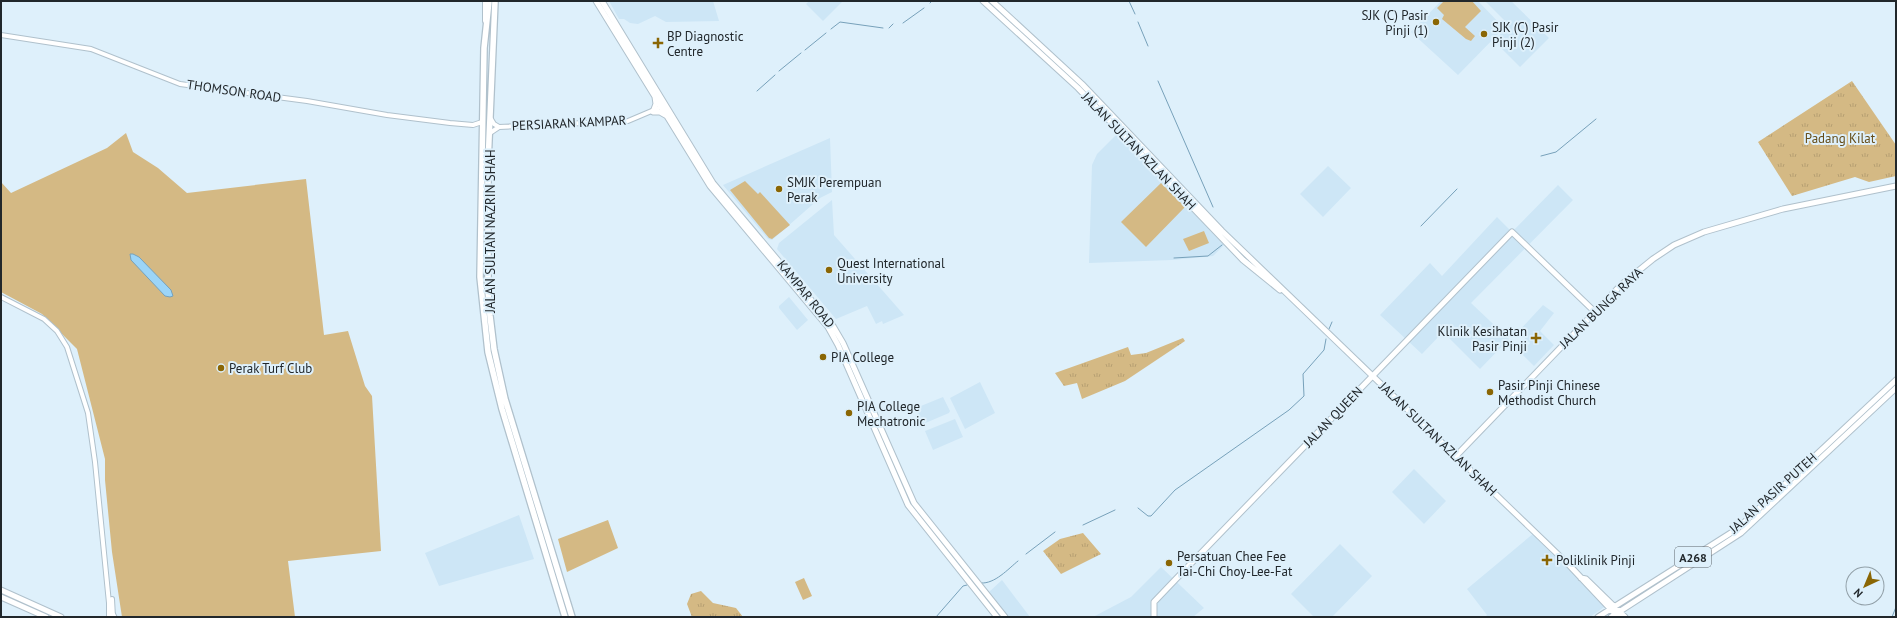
<svg xmlns="http://www.w3.org/2000/svg" width="1897" height="618" font-family="'PT Sans',sans-serif">
	<style>
		.built { fill: #cde6f6 }
		.grass { fill: #d4b984 }
		.park { fill: url(#park-tufts) }
		.water { fill: #9cd5f8; stroke: #77a1ba }
		.lines { fill: none; stroke-linecap: round; stroke-linejoin: round }
		.stream { stroke: #77a1ba; stroke-width: 1 }
		.minor-casing { stroke: #b0c1cc; stroke-width: 6 }
		.major-casing { stroke: #b0c1cc; stroke-width: 7 }
		.highway-casing { stroke: #b0c1cc; stroke-width: 8 }
		.minor { stroke: #fff; stroke-width: 4 }
		.major { stroke: #fff; stroke-width: 5 }
		.highway { stroke: #fff; stroke-width: 5.5 }
		.poi-dot { fill: #8a6604; stroke: #def0fb; stroke-width: 1.5 }
		.labels { text-anchor: middle; dominant-baseline: central; stroke-width: 4; stroke-linejoin: round; paint-order: stroke }
		.shield { fill: #def0fb; stroke: #5a6369; stroke-width: 1 }
		.shield-label { font-size: 12px; font-weight: bold; fill: #21272b }
		.poi-label { font-size: 13px; fill: #21272b; stroke: #def0fb; text-anchor: start }
		.street-label { font-size: 13px; fill: #21272b; stroke: #def0fb }
		.park-label { font-size: 13px; fill: #644c18; stroke: #def0fb }
	</style>
	<defs>
		<pattern id="park-tufts" width="24" height="20" patternUnits="userSpaceOnUse"><rect width="24" height="20" fill="#d4b984"/><path d="M3 7l-1-3M5 7V3M7 7l1-3M15 17l-1-3M17 17v-4M19 17l1-3" fill="none" stroke="#b69f72"/></pattern>
	</defs>
	<rect width="100%" height="100%" fill="#def0fb"/>
	<!-- built -->
	<path class="built" d="M 609,1 L 713,1 L 719,21 L 666,22 L 655,16 L 638,24 L 630,23 L 624,19 L 619,19 Z
		M 809,1 L 843,1 L 823,21 L 806,4 Z
		M 1441,1 L 1478,1 L 1504,28 L 1458,75 L 1411,32 Z
		M 1487,1 L 1511,1 L 1549,38 L 1520,67 L 1494,41 L 1509,25 L 1486,2 Z
		M 1117,134 L 1224,245 L 1213,256 L 1172,260 L 1089,263 L 1092,165 L 1097,154 Z
		M 830,138 L 832,192 L 820,198 L 772,240 L 768,239 L 723,185 Z
		M 1328,166 L 1351,188 L 1323,217 L 1300,194 Z
		M 1558,185 L 1573,200 L 1471,303 L 1509,339 L 1480,369 L 1443,332 L 1422,354 L 1380,315 L 1430,263 L 1442,276 L 1497,217 L 1512,232 Z
		M 832,200 L 834,235 L 904,315 L 883,324 L 882,321 L 876,324 L 867,306 L 836,319 L 777,249 L 779,243 Z
		M 789,297 L 808,320 L 797,330 L 779,308 L 779,306 Z
		M 1543,305 L 1554,313 L 1540,331 L 1554,345 L 1534,366 L 1521,353 L 1530,343 L 1518,332 Z
		M 980,382 L 995,413 L 965,429 L 950,398 Z
		M 943,397 L 950,411 L 949,413 L 923,424 L 916,408 Z
		M 955,419 L 963,437 L 933,450 L 925,431 Z
		M 1414,469 L 1446,501 L 1424,524 L 1392,492 Z
		M 519,515 L 534,559 L 439,586 L 425,553 Z
		M 1534,533 L 1607,605 L 1590,617 L 1485,617 L 1487,615 L 1467,589 Z
		M 1340,544 L 1372,576 L 1332,617 L 1314,617 L 1291,594 Z
		M 1161,567 L 1204,608 L 1193,617 L 1093,617 L 1131,597 Z
		M 1002,580 L 1030,617 L 1008,617 L 989,592 Z"/>
	<!-- grass -->
	<path class="grass" d="M 1444,1 L 1472,1 L 1481,11 L 1465,27 L 1475,36 L 1471,41 L 1466,39 L 1442,19 L 1444,15 L 1437,8 Z
		M 126,133 L 133,152 L 158,168 L 187,193 L 306,179 L 324,335 L 348,331 L 365,386 L 372,396 L 381,551 L 288,561 L 295,617 L 122,617 L 112,552 L 105,480 L 105,459 L 77,349 L 42,314 L 1,292 L 1,182 L 11,193 L 107,148 Z
		M 745,181 L 758,194 L 760,192 L 790,225 L 772,239 L 769,238 L 730,190 Z
		M 1161,183 L 1185,207 L 1146,247 L 1121,222 Z
		M 1204,231 L 1209,243 L 1189,251 L 1183,239 Z
		M 608,520 L 618,548 L 567,572 L 558,539 Z
		M 804,578 L 812,596 L 803,600 L 795,582 Z"/>
	<!-- park -->
	<path class="park" d="M 1852,81 L 1896,145 L 1896,176 L 1869,182 L 1855,177 L 1792,196 L 1758,142 Z
		M 1183,338 L 1185,341 L 1125,381 L 1082,399 L 1077,383 L 1064,386 L 1055,373 L 1128,347 L 1131,355 L 1146,353 Z
		M 1083,533 L 1101,554 L 1061,574 L 1043,551 L 1060,539 Z
		M 701,591 L 713,603 L 736,608 L 743,617 L 692,617 L 687,604 L 691,594 Z"/>
	<!-- water -->
	<path class="water" d="M 130,254 L 133,254 L 139,257 L 171,290 L 173,296 L 170,297 L 165,296 L 131,260 Z"/>
	<g class="lines">
		<!-- stream -->
		<path class="stream" d="M 1129,1 L 1135,14
			M 930,3 L 932,1
			M 1138,22 L 1148,46
			M 903,23 L 924,8
			M 889,28 L 893,24
			M 831,29 L 840,22 L 883,28
			M 805,50 L 826,33
			M 779,71 L 801,53
			M 1158,81 L 1213,207
			M 757,91 L 775,75
			M 1541,156 L 1556,152 L 1596,119
			M 1421,226 L 1457,189
			M 1174,258 L 1208,256 L 1222,245
			M 1329,329 L 1332,322
			M 1138,508 L 1148,516 L 1151,516 L 1175,490 L 1289,410 L 1304,396 L 1303,374 L 1324,350 L 1326,339
			M 1083,525 L 1115,510
			M 1026,554 L 1055,532
			M 981,583 C 995,584 1008,569 1018,561
			M 936,617 L 963,586 L 967,585
			M 1892,617 L 1896,607"/>
		<!-- minor casing -->
		<g class="minor-casing">
			<path id="minor" d="M 485,21 L 485,1
				M 1,35 L 91,49 L 180,84 L 307,101 L 387,115 L 450,123 L 473,125 L 482,122
				M 491,119 L 494,124 L 499,127
				M 490,133 L 499,127 L 628,121 L 661,107
				M 1,297 L 44,319 L 57,331 L 67,347 L 88,413 L 95,462 L 109,603 L 109,617
				M 112,599 L 113,617"/>
		</g>
		<!-- major casing -->
		<g class="major-casing">
			<path id="major" d="M 596,1 L 710,186 L 828,327 L 838,345 L 908,505 L 997,617
				M 602,1 L 713,183 L 833,326 L 843,343 L 914,503 L 1005,617
				M 983,1 L 1078,88 L 1243,260 L 1280,290
				M 992,1 L 1082,84 L 1222,231 L 1570,566 L 1618,617
				M 655,97 L 656,104 L 653,112 L 660,112 L 667,116
				M 1456,456 L 1621,285 L 1653,259 L 1674,245 L 1704,232 L 1783,209 L 1896,186
				M 1581,578 L 1586,579 L 1625,617
				M 1,590 L 61,617
				M 1,597 L 46,617
				M 113,615 L 114,617
				M 1154,617 L 1154,602 L 1175,580 L 1512,232 L 1595,312
				M 1598,617 L 1737,529 L 1896,380
				M 1611,617 L 1741,533 L 1896,388"/>
		</g>
		<!-- highway casing -->
		<g class="highway-casing">
			<path id="highway" d="M 489,1 L 484,48 L 480,277 L 488,352 L 502,409 L 565,617
				M 495,1 L 488,163 L 488,290 L 490,316 L 494,349 L 505,399 L 572,617"/>
		</g>
		<!-- minor -->
		<use href="#minor" class="minor"/>
		<!-- major -->
		<use href="#major" class="major"/>
		<!-- highway -->
		<use href="#highway" class="highway"/>
	</g>
	<!-- markers -->
	<g class="poi-dot">
		<circle cx="1436" cy="22" r="4"/>
		<circle cx="1484" cy="34" r="4"/>
		<path d="M656 37h4v4h4v4h-4v4h-4v-4h-4v-4h4z"/>
		<circle cx="779" cy="189" r="4"/>
		<circle cx="829" cy="270" r="4"/>
		<path d="M1534 332h4v4h4v4h-4v4h-4v-4h-4v-4h4z"/>
		<circle cx="823" cy="357" r="4"/>
		<circle cx="221" cy="368" r="4"/>
		<circle cx="1490" cy="392" r="4"/>
		<circle cx="849" cy="413" r="4"/>
		<path d="M1545 554h4v4h4v4h-4v4h-4v-4h-4v-4h4z"/>
		<circle cx="1169" cy="563" r="4"/>
	</g>
	<g class="labels">
		<!-- shield labels -->
		<rect class="shield" x="1675" y="547" width="36" height="20" rx="3"/>
		<g class="shield-label">
			<text x="1693" y="557">A268</text>
		</g>
		<!-- poi labels -->
		<g class="poi-label">
			<text x="1428" y="15" text-anchor="end">SJK (C) Pasir<tspan x="1428" dy="15">Pinji (1)</tspan></text>
			<text x="1492" y="27">SJK (C) Pasir<tspan x="1492" dy="15">Pinji (2)</tspan></text>
			<text x="667" y="36">BP Diagnostic<tspan x="667" dy="15">Centre</tspan></text>
			<text x="787" y="182">SMJK Perempuan<tspan x="787" dy="15">Perak</tspan></text>
			<text x="837" y="263">Quest International<tspan x="837" dy="15">University</tspan></text>
			<text x="1527" y="331" text-anchor="end">Klinik Kesihatan<tspan x="1527" dy="15">Pasir Pinji</tspan></text>
			<text x="831" y="357">PIA College</text>
			<text x="229" y="368">Perak Turf Club</text>
			<text x="1498" y="385">Pasir Pinji Chinese<tspan x="1498" dy="15">Methodist Church</tspan></text>
			<text x="857" y="406">PIA College<tspan x="857" dy="15">Mechatronic</tspan></text>
			<text x="1177" y="556">Persatuan Chee Fee<tspan x="1177" dy="15">Tai-Chi Choy-Lee-Fat</tspan></text>
			<text x="1556" y="560">Poliklinik Pinji</text>
		</g>
		<!-- street labels -->
		<g class="street-label">
			<text transform="translate(234 91) rotate(8)">THOMSON ROAD</text>
			<text transform="translate(569 123) rotate(-3)">PERSIARAN KAMPAR</text>
			<text transform="translate(1139 151) rotate(46)">JALAN SULTAN AZLAN SHAH</text>
			<text transform="translate(490 231) rotate(-90)">JALAN SULTAN NAZRIN SHAH</text>
			<text transform="translate(806 294) rotate(51)">KAMPAR ROAD</text>
			<text transform="translate(1601 308) rotate(-44)">JALAN BUNGA RAYA</text>
			<text transform="translate(1333 417) rotate(-46)">JALAN QUEEN</text>
			<text transform="translate(1438 439) rotate(44)">JALAN SULTAN AZLAN SHAH</text>
			<text transform="translate(1773 493) rotate(-42)">JALAN PASIR PUTEH</text>
		</g>
		<!-- park labels -->
		<g class="park-label">
			<text x="1840" y="138">Padang Kilat</text>
		</g>
	</g>
	<!-- border -->
	<rect width="1897" height="618" fill="none" stroke="#21272b" stroke-width="4"/>
	<!-- north arrow -->
	<g transform="translate(1865 586) rotate(224)"><circle r="19" fill="#def0fb" stroke="#92a0a8"/>
	<path d="M0-3L7 15L0 10L-7 15Z" fill="#8a6604"/>
	<text y="-6" font-size="11" font-weight="bold" text-anchor="middle" fill="#21272b">N</text>
	</g>
</svg>
